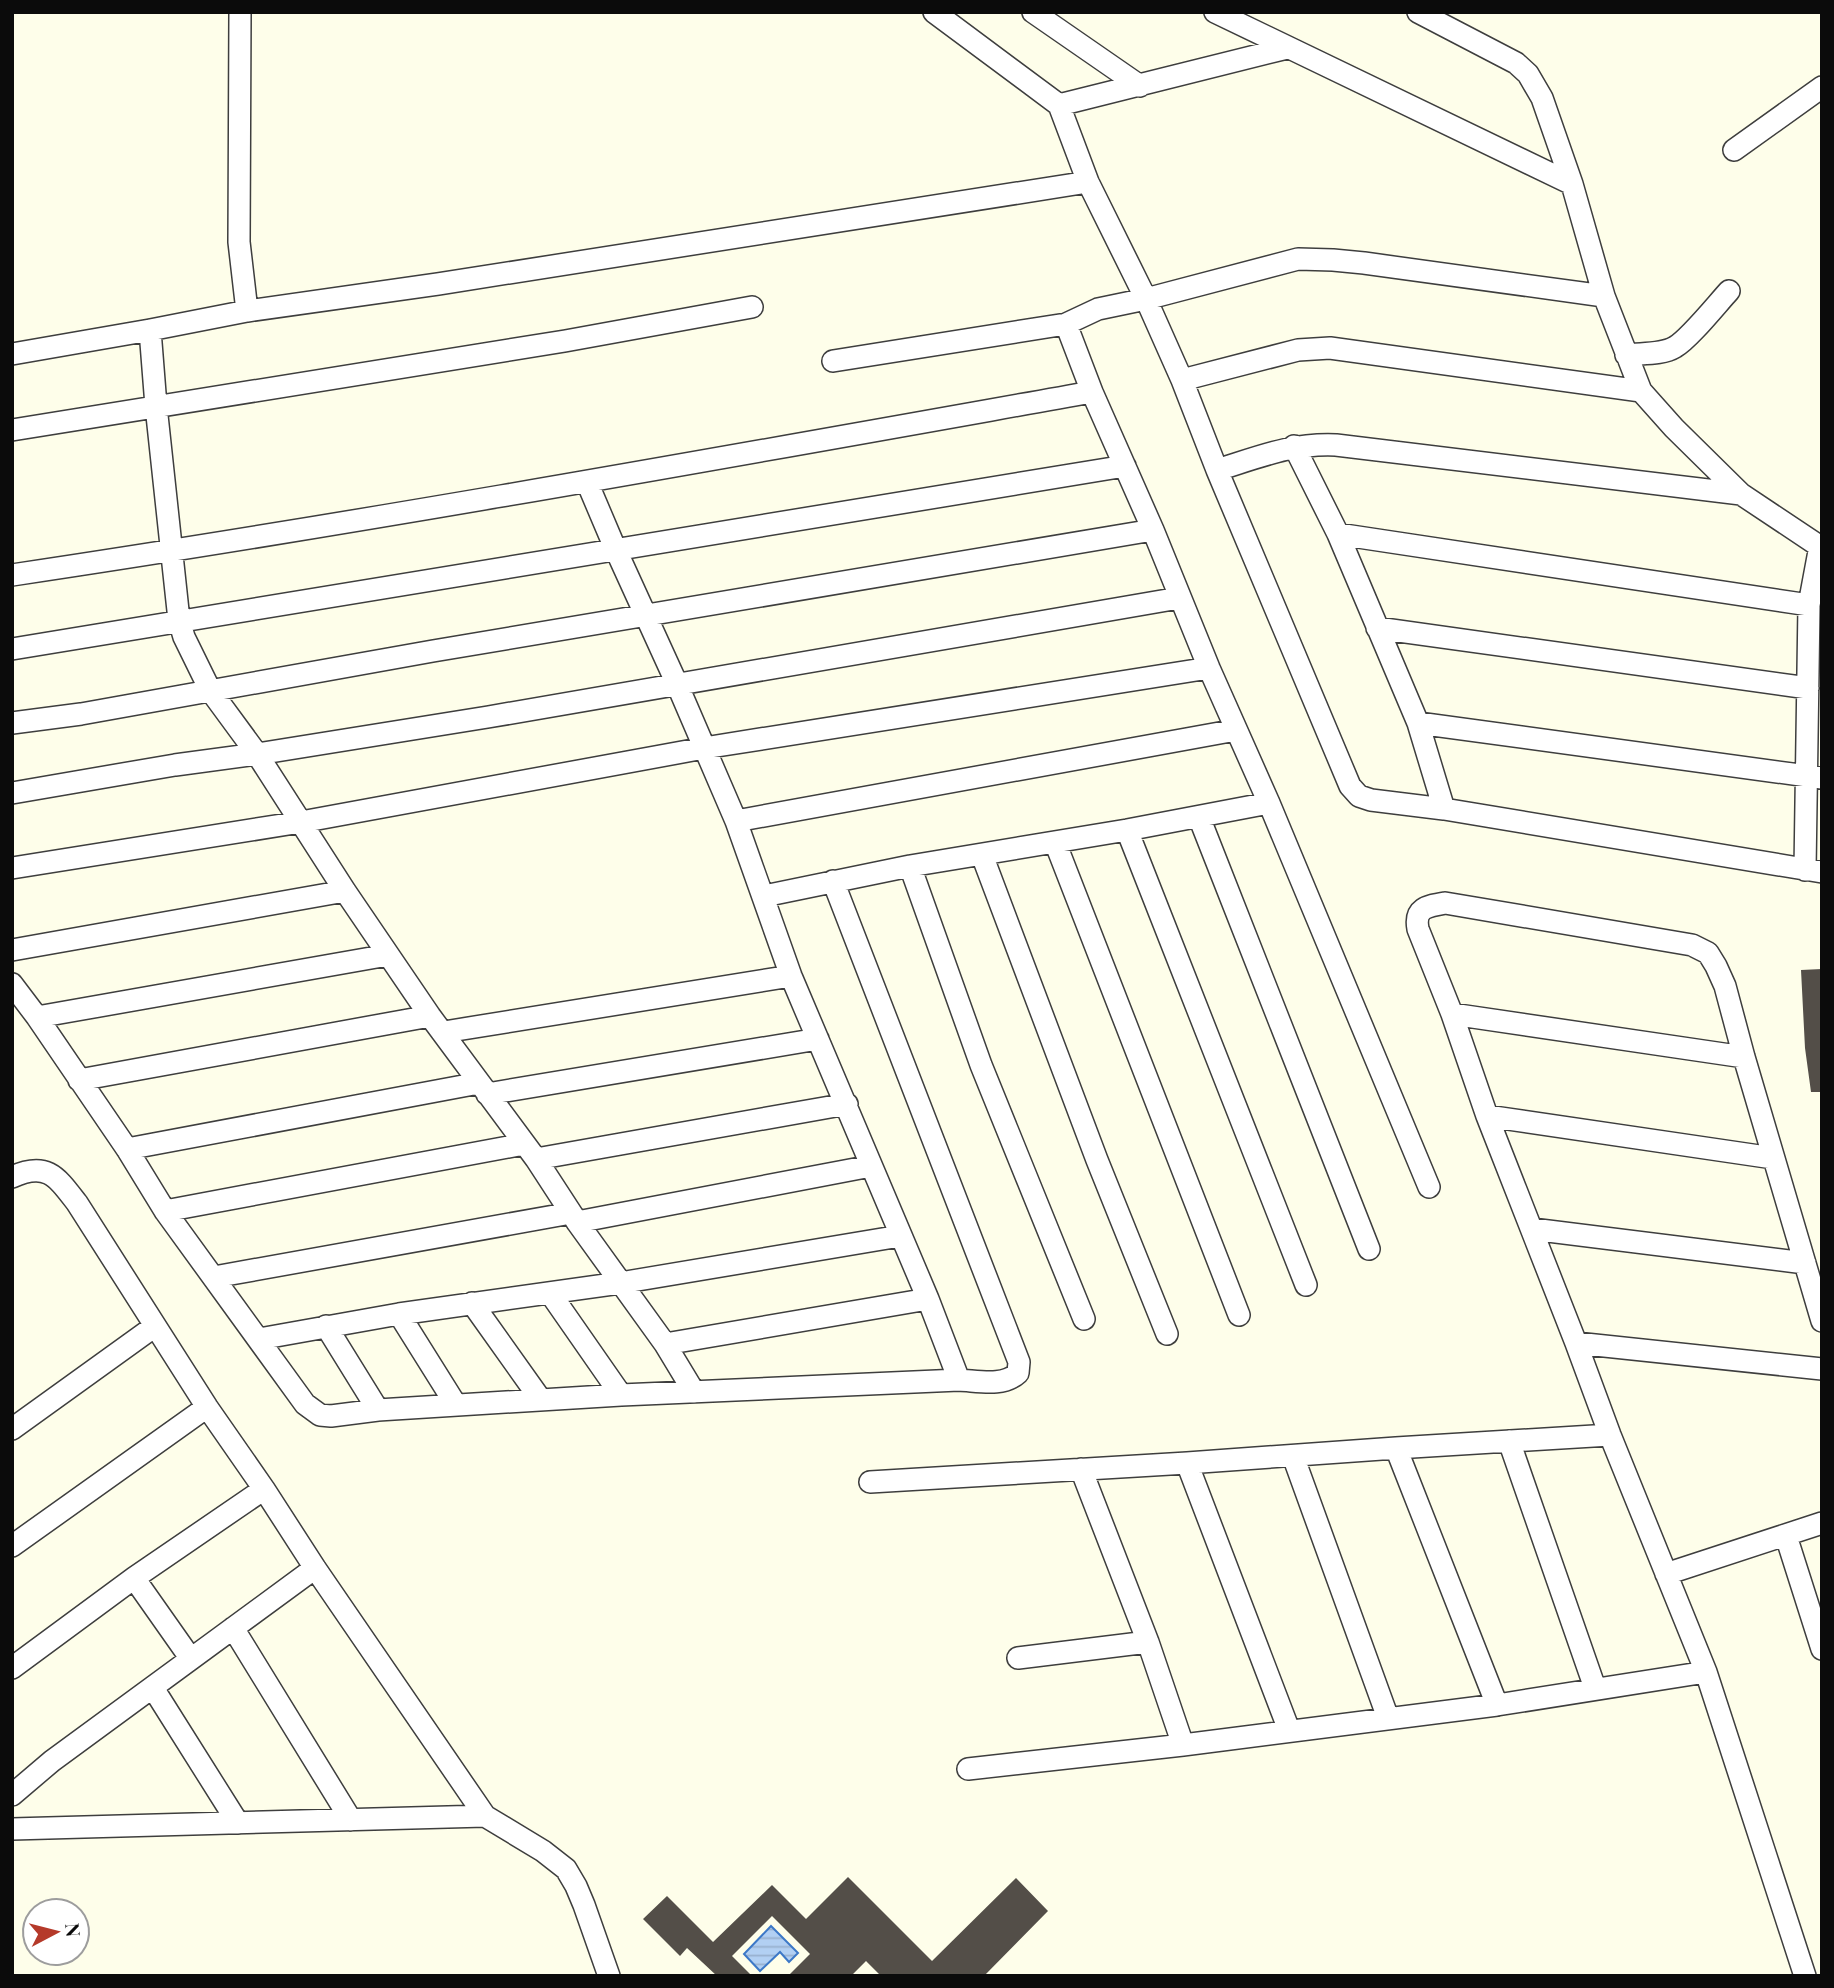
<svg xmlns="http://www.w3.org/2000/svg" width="1834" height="1988" font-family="'Playfair Display',serif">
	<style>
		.water { fill: url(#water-rules); stroke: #3c78c7; stroke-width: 2 }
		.building { fill: #534e48 }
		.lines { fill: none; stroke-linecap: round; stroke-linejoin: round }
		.minor-casing { stroke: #3e3e3e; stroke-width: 24 }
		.minor { stroke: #fff; stroke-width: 21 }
	</style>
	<defs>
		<pattern id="water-rules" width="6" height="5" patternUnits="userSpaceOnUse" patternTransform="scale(1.75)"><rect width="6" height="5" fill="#b2d0f3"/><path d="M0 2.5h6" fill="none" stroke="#98b1cf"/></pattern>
	</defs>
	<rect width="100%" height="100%" fill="#fefeea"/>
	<!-- water -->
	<path class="water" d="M 771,1926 L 798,1953 L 789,1962 L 780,1952 L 760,1971 L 744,1954 Z"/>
	<!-- building -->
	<path class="building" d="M 1822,969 L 1822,1092 L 1811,1092 L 1805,1048 L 1801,970 Z
		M 848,1877 L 932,1961 L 1016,1878 L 1048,1911 L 984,1976 L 881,1976 L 866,1961 L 851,1976 L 788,1976 L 810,1954 L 772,1916 L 732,1956 L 752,1976 L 717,1976 L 687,1948 L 680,1956 L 643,1919 L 667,1896 L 713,1942 L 772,1885 L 806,1919 Z"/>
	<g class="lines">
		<!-- minor casing -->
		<g class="minor-casing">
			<path id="minor" d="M 240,12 L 239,242 L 247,311
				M 934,12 L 1059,105 L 1088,182 L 1146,299 L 1182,380 L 1217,470 C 1259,457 1292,443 1336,445 L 1741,494
				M 1033,12 L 1140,86
				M 1215,12 L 1572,184 L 1604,296 L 1641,391 L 1674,428 L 1741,494 L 1822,548
				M 1418,12 L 1516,63 L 1528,74 L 1542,98 L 1572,184
				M 1059,105 L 1287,48
				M 1734,150 L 1822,87
				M 150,330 L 156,406 L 179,620 L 184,637 L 210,690 L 257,754 L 345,891 L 430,1016 L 536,1159 L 577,1222 L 665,1344 L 694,1392
				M 12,354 L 150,330 L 247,311 L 438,284 L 1088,182
				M 1626,355 C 1641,353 1662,355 1675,347 C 1689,339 1717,304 1729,291
				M 833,361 L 1066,324
				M 1182,380 L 1298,350 L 1330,348 L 1641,391
				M 12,430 L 565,341 L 752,307
				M 1294,446 L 1338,534 L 1418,723 L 1444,809
				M 1217,470 L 1350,786 L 1359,796 L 1371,800 L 1444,809 L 1822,872
				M 587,482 L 615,548 L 677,684 L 736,821 L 791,976 L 928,1299 L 959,1380
				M 1338,534 L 1809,605
				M 12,575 C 373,521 732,456 1092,392
				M 1377,628 L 1808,688
				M 12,649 L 1125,466
				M 12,723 L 81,714 L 433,651 L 1153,530
				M 1418,723 L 1822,778
				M 12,793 L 175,765 L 257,754 L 488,717 L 1179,598
				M 1199,817 L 1369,1249
				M 736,821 L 1236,730
				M 1127,830 L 1306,1285
				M 1055,842 L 1239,1315
				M 982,855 L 1097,1160 L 1167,1334
				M 910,866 L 981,1065 L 1084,1319
				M 12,868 L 301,822 L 704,748 L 1209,668
				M 1805,870 L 1809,605 L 1820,546
				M 764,896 L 910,866 L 1127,830 L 1269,803
				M 12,950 L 345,891
				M 12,984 L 37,1017 L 127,1149 L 165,1211 L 305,1404 L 320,1415 L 331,1416 L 378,1410 L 621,1395 L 959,1380 C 979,1381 1003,1387 1018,1373 L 1019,1362 L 833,881
				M 1452,1014 L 1744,1057
				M 37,1017 L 388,955
				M 444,1032 L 791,976
				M 79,1080 L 430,1016
				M 487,1094 L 818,1039
				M 1487,1116 L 1773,1158
				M 127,1149 L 479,1083
				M 536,1159 L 847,1104
				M 12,1177 C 47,1161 57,1177 77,1203 L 207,1407 L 264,1489 L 315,1568 L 485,1816 L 543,1851 L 566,1869 L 576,1886 L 584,1905 L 609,1976
				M 1429,1187 L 1269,803 L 1209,668 L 1153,530 L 1092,392 L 1066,324 L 1098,309 L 1146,299 L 1298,259 L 1333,260 L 1364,263 L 1604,296
				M 165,1211 L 524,1144
				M 577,1222 L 871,1166
				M 1532,1229 L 1805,1263
				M 214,1277 L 571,1213
				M 550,1293 L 621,1395
				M 472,1303 L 541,1400
				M 399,1314 L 456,1405
				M 326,1326 L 378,1410
				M 259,1339 L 399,1314 L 620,1283 L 900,1236
				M 1576,1343 L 1822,1369
				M 665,1344 L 928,1299
				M 12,1429 L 155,1326
				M 1509,1441 L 1595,1688
				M 1396,1448 L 1497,1705
				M 1293,1456 L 1388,1718
				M 1187,1463 L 1289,1730
				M 1081,1469 L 1148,1642 L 1183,1745
				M 870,1482 L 1187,1463 L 1396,1448 L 1610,1435
				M 1786,1536 L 1822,1649
				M 12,1546 L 207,1407
				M 1666,1574 L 1822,1523
				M 134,1578 L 191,1659
				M 233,1628 L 351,1820
				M 1018,1658 L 1148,1642
				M 12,1668 L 134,1578 L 264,1489
				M 153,1688 L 238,1823
				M 968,1769 L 1183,1745 L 1497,1705 L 1706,1672
				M 12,1795 L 52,1761 L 315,1568
				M 12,1829 L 485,1816
				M 1805,1976 L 1706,1672 L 1610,1435 L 1576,1343 L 1487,1116 L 1452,1014 L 1418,929 C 1414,908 1427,906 1445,903 L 1692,945 L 1708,953 L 1716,966 L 1725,986 L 1744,1057 L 1822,1321"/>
		</g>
		<!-- minor -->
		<use href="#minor" class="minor"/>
	</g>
	<!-- border -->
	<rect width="1834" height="1988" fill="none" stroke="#0b0b0b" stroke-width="28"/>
	<!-- north arrow -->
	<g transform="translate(56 1932) rotate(83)"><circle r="33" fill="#ffffff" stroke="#9d9d9d" stroke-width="2"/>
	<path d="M0-5L12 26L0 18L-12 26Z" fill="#b53a2a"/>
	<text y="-10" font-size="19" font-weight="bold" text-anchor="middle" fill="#0b0b0b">N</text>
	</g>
</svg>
